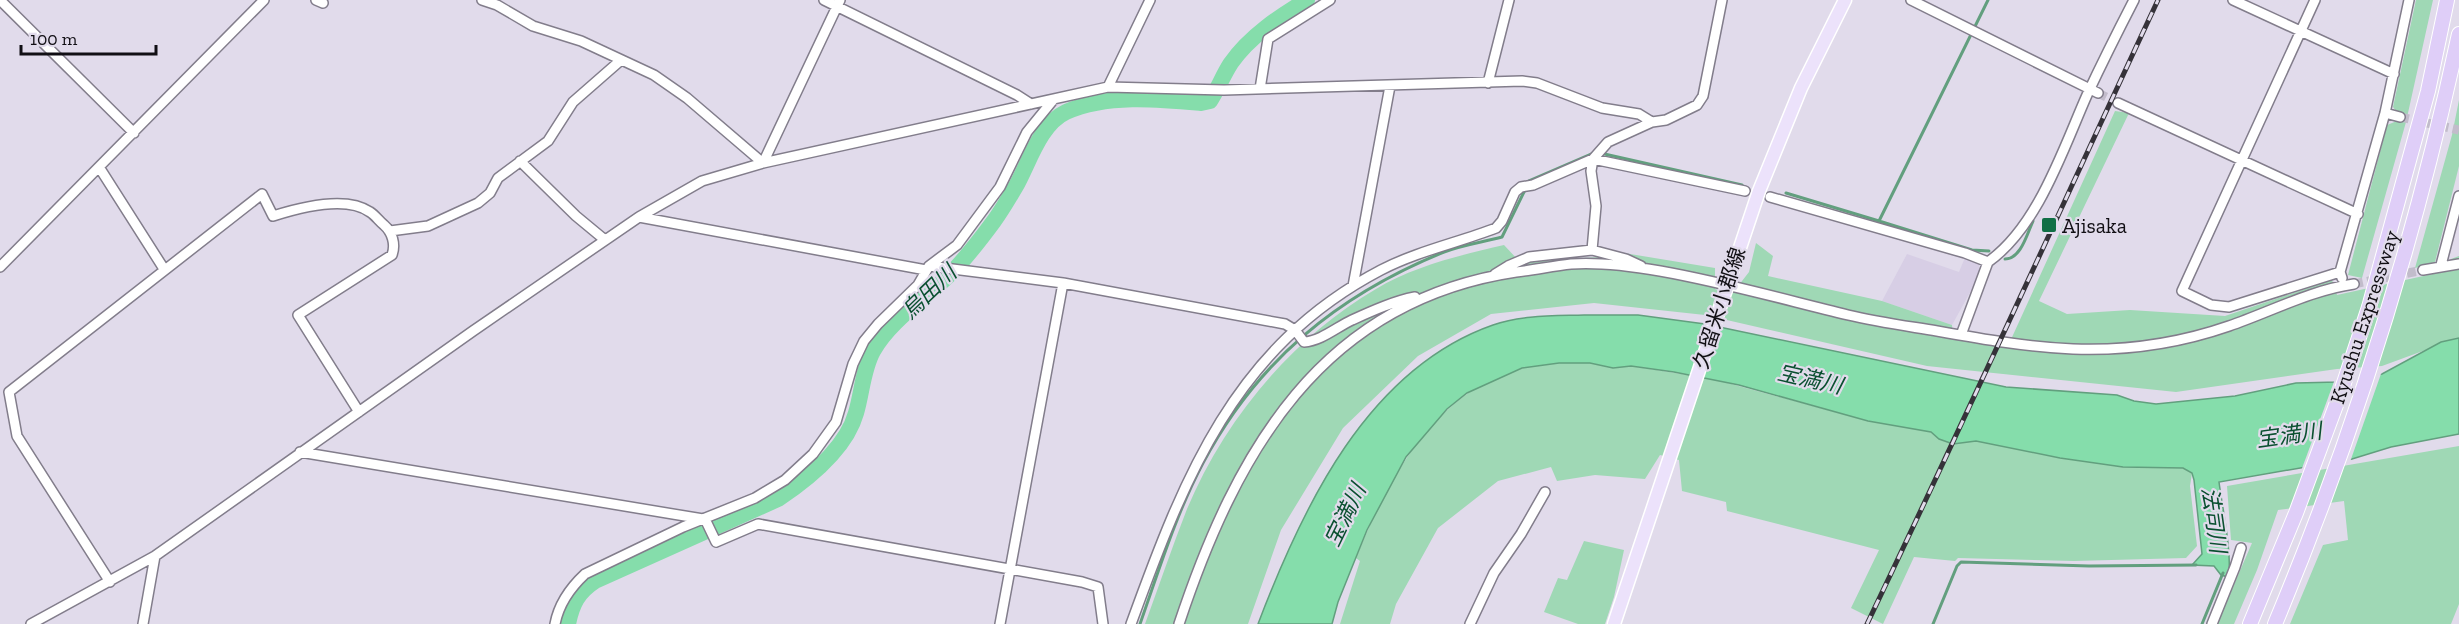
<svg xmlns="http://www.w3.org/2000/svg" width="2459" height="624" font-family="'Zilla Slab','Noto Sans JP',serif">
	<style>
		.built { fill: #d7cee5 }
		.green { fill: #9fd8b5 }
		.water { fill: #85ddab; stroke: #629f7e; stroke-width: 1.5 }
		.pier { fill: #e1dbeb }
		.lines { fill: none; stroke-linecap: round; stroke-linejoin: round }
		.stream { stroke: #629f7e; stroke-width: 3 }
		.river { stroke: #85ddab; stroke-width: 16 }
		.minor-tunnel { stroke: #c2bccb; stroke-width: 9; stroke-dasharray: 9 4.5; stroke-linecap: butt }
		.minor-casing { stroke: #827d8b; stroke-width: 12 }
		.major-casing { stroke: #fff; stroke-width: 15 }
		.highway-casing { stroke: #fff; stroke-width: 16 }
		.minor { stroke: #fff; stroke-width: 9 }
		.major { stroke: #ece2fb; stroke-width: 12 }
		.highway { stroke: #dfcef8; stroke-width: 14 }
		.rail-casing { stroke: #353239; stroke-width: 5 }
		.rail { stroke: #e1dbeb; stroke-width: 3; stroke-dasharray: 9; stroke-linecap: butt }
		.poi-dot { fill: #106f45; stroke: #e1dbeb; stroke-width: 2 }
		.labels { text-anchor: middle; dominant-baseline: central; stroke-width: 4.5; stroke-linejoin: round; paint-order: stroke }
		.poi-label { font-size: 21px; fill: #110f14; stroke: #e1dbeb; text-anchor: start }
		.street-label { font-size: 21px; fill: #110f14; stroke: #e1dbeb }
		.water-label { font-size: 22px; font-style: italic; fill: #0a5030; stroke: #e1dbeb }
	</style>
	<rect width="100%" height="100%" fill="#e1dbeb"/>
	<!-- built -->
	<path class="built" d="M 1907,254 L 1959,272 L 1966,255 L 1979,261 L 1979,276 L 1952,325 L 1882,301 Z"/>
	<!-- green -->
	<path class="green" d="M 2416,0 L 2433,0 L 2406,122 L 2362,278 L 2348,275 L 2387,125 L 2402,119 L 2393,107 Z
		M 2459,100 L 2459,166 L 2435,262 L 2415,268 L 2452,135 Z
		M 2115,111 L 2129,113 L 2039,301 L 2067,314 L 2130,310 L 2225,316 L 2332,280 L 2337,295 L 2437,273 L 2451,259 L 2459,256 L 2459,338 L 2441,342 L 2431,348 L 2382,366 L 2337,369 L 2176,392 L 1927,366 L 1705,315 L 1594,303 L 1491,314 L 1418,356 L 1343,428 L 1281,530 L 1248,624 L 1145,624 C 1159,586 1172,547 1187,509 C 1225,419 1291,339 1376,289 C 1414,266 1461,255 1504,245 L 1519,261 L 1601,257 L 1618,252 L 1715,268 L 1715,289 L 1732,294 L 1749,272 L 1756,243 L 1773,256 L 1768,276 L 1882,301 L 1952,325 L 1953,338 L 2008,346 Z
		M 1559,363 L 1590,363 L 1613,368 L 1631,366 L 1713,379 L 1868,421 L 1931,432 L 1939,439 L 1953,444 L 1976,441 L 2060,458 L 2123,467 L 2183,468 L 2192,473 L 2190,486 L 2197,546 L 2186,558 L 2074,561 L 1958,558 L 1955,561 L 1914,557 L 1883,624 L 1851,608 L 1879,550 L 1727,511 L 1726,502 L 1682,491 L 1679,460 L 1660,455 L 1645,479 L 1595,475 L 1557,481 L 1551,467 L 1498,481 L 1438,528 L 1396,604 L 1390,624 L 1340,624 L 1360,561 L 1356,558 C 1387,481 1435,390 1523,368 C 1534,366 1547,365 1559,363 Z
		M 2459,446 L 2459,604 L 2451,624 L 2290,624 L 2323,545 L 2348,540 L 2344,501 L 2278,510 L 2257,570 L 2234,624 L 2217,624 L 2252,543 L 2231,540 L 2227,486 Z
		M 1584,541 L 1624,550 L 1614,597 L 1605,624 L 1578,624 L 1544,612 L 1558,578 L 1567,580 Z"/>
	<!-- water -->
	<path class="water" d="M 1584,315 L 1638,315 L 1705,324 L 2006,387 L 2117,395 L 2134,401 L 2156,404 L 2235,396 L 2296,383 L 2338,382 L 2382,374 L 2441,342 L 2459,338 L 2459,434 L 2391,447 L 2352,459 L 2219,482 C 2222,506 2233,557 2228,577 L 2221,575 L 2214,566 L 2192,565 L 2202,554 L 2194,480 L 2192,473 L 2183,468 L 2123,467 L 2060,458 L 1976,441 L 1953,444 L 1939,439 L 1931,432 L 1868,421 L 1739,385 L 1674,372 L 1631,366 L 1613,368 L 1590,363 L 1559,363 L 1522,368 L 1467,393 L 1447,409 L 1406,457 L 1367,530 L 1338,602 L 1332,624 L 1258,624 C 1302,508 1367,369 1493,325 C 1521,315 1554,316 1584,315 Z"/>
	<!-- pier -->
	<path class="pier" d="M 2382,371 L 2350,462 L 2301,471 L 2335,379 Z"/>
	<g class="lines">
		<!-- stream -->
		<path class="stream" d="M 1600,153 L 1742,185
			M 1527,184 L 1529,181 L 1594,153
			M 1786,193 L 1879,221 L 1988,0
			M 1879,221 L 1972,250 L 1989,251
			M 2005,259 C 2021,259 2027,234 2033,221
			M 1140,624 C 1159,570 1176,514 1203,463 C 1257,361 1338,295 1444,252 C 1462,245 1483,242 1502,237 L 1525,190
			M 1933,624 L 1957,566 L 1961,562 L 2089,566 L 2196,565
			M 2202,624 L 2223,573"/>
		<!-- river -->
		<path class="river" d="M 568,624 C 572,604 578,592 595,581 L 778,499 C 808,479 846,449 856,413 C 862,393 863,369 873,351 C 890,321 923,300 947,277 C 964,261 980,240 994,221 C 1002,210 1009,198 1016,186 C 1029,163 1040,124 1066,112 C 1107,94 1158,99 1201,103 L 1210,101 C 1218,89 1223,75 1231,63 C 1250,36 1279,17 1307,0"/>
		<!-- minor-tunnel -->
		<path class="minor-tunnel" d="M 2098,93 L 2118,103
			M 2400,117 L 2459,130
			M 2354,284 L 2423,270"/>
		<!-- minor casing -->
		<g class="minor-casing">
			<path id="minor" d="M 0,0 L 134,133
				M 316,0 L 323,3
				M 482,0 L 497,5 L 533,26 L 581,41 L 654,75 L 687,98 L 763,163 L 840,0
				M 824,0 L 1017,95 L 1031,104
				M 1911,0 L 2098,93
				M 2233,0 L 2394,74
				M 2315,0 L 2182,291 L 2211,305 L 2229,307 L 2340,272
				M 1488,83 L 1509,0
				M 1108,87 L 1150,0
				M 1260,89 L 1268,39 L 1330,0
				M 2118,103 L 2358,214
				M 2385,113 L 2400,117
				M 520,161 L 576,216 L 605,240
				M 99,167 L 164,269
				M 1770,197 L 1965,253 L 1988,262 C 2038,227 2063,149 2087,95 C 2102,63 2118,31 2134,0
				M 639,217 L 926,270
				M 390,231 L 428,226 L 478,203 L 490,193 L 498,178 L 548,141 L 573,102 L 621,60
				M 2441,265 L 2459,196
				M 929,266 L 1063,283 L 1285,324 L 1295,330 L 1304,342 C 1321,341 1337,327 1352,320 C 1372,311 1394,301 1415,297
				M 1641,266 L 1626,259 L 1592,250 L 1596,206 L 1591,171 L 1593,159 L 1608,142 L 1652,122
				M 0,267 L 264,0
				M 2423,270 L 2459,264
				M 1495,274 L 1508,266 L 1529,257 L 1592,250
				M 2342,278 L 2340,272 L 2385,113 L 2409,0
				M 1353,286 L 1390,86
				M 1961,335 L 1988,262
				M 9,392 L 262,194 L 273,216 C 298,208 346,195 370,212 C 375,215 379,221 384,225 C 392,232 396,244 392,255 L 298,315 L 359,412
				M 9,392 L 17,436 L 110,582
				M 300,452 L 703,519
				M 705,519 L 716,542 L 758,524 L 1082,582 L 1098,587 L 1103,624
				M 31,624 L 155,556 L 473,331 L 639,217 L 702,181 L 763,163 L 1108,87 L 1224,90 L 1522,81 L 1537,83 L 1602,108 L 1639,114 L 1652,122 L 1666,120 L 1697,105 L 1703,96 L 1722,0
				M 143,624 L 155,556
				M 555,624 C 559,603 570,588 585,574 L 683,527 L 755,498 L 785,480 L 813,454 L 836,422 L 853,364 L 864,341 L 878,324 L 918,285 L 929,266 L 957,245 L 1000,187 L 1027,132 L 1054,99
				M 1000,624 L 1063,283
				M 1131,624 C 1184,478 1234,347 1381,270 C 1418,251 1457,243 1496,228 L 1502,221 L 1515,192 L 1521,187 L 1533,185 L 1593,159 L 1745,191
				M 1179,624 C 1236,452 1321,301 1516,272 C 1534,270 1553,266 1571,264 C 1600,262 1631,266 1660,271 C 1723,282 1786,300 1848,315 C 1877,322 1907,326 1937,331 C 1982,339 2027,347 2073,349 C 2126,351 2180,343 2229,326 C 2270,312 2311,290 2354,284
				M 1470,624 L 1494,573 L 1521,534 L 1545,492
				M 2212,624 L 2235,567 L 2241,548"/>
		</g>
		<!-- major casing -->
		<g class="major-casing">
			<path id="major" d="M 1614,624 L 1759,191 L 1801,88 L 1845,0"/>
		</g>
		<!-- highway casing -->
		<g class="highway-casing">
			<path id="highway" d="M 2250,624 L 2296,513 L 2342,389 L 2369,307 L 2428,91 L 2447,0
				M 2275,624 C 2355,433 2416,236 2459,34"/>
		</g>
		<!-- minor -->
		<use href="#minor" class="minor"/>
		<!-- major -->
		<use href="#major" class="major"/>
		<!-- highway -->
		<use href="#highway" class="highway"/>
		<!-- rail casing -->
		<g class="rail-casing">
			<path id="rail" d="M 1867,624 C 1966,417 2061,208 2158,0"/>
		</g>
		<!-- rail -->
		<use href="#rail" class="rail"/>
	</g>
	<!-- markers -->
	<rect class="poi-dot" x="2041" y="217" width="16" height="16" rx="3"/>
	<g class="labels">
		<!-- poi labels -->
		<g class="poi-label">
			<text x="2062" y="225">Ajisaka</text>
		</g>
		<!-- street labels -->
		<g class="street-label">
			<text transform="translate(1719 308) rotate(-72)">久留米小郡線</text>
			<text transform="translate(2364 317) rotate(-72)">Kyushu Expressway</text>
		</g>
		<!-- water labels -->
		<g class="water-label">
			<text transform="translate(929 292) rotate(-44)">烏田川</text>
			<text transform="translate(1810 379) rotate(13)">宝満川</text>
			<text transform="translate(2289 435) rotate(-8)">宝満川</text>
			<text transform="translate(1345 515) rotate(-64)">宝満川</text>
			<text transform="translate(2214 520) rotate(82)">法司川</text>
		</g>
	</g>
	<!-- scale -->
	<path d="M21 45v9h135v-9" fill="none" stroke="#110f14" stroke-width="3"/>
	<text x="30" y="45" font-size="18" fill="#110f14" stroke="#e1dbeb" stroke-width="4.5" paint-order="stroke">100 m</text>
</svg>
